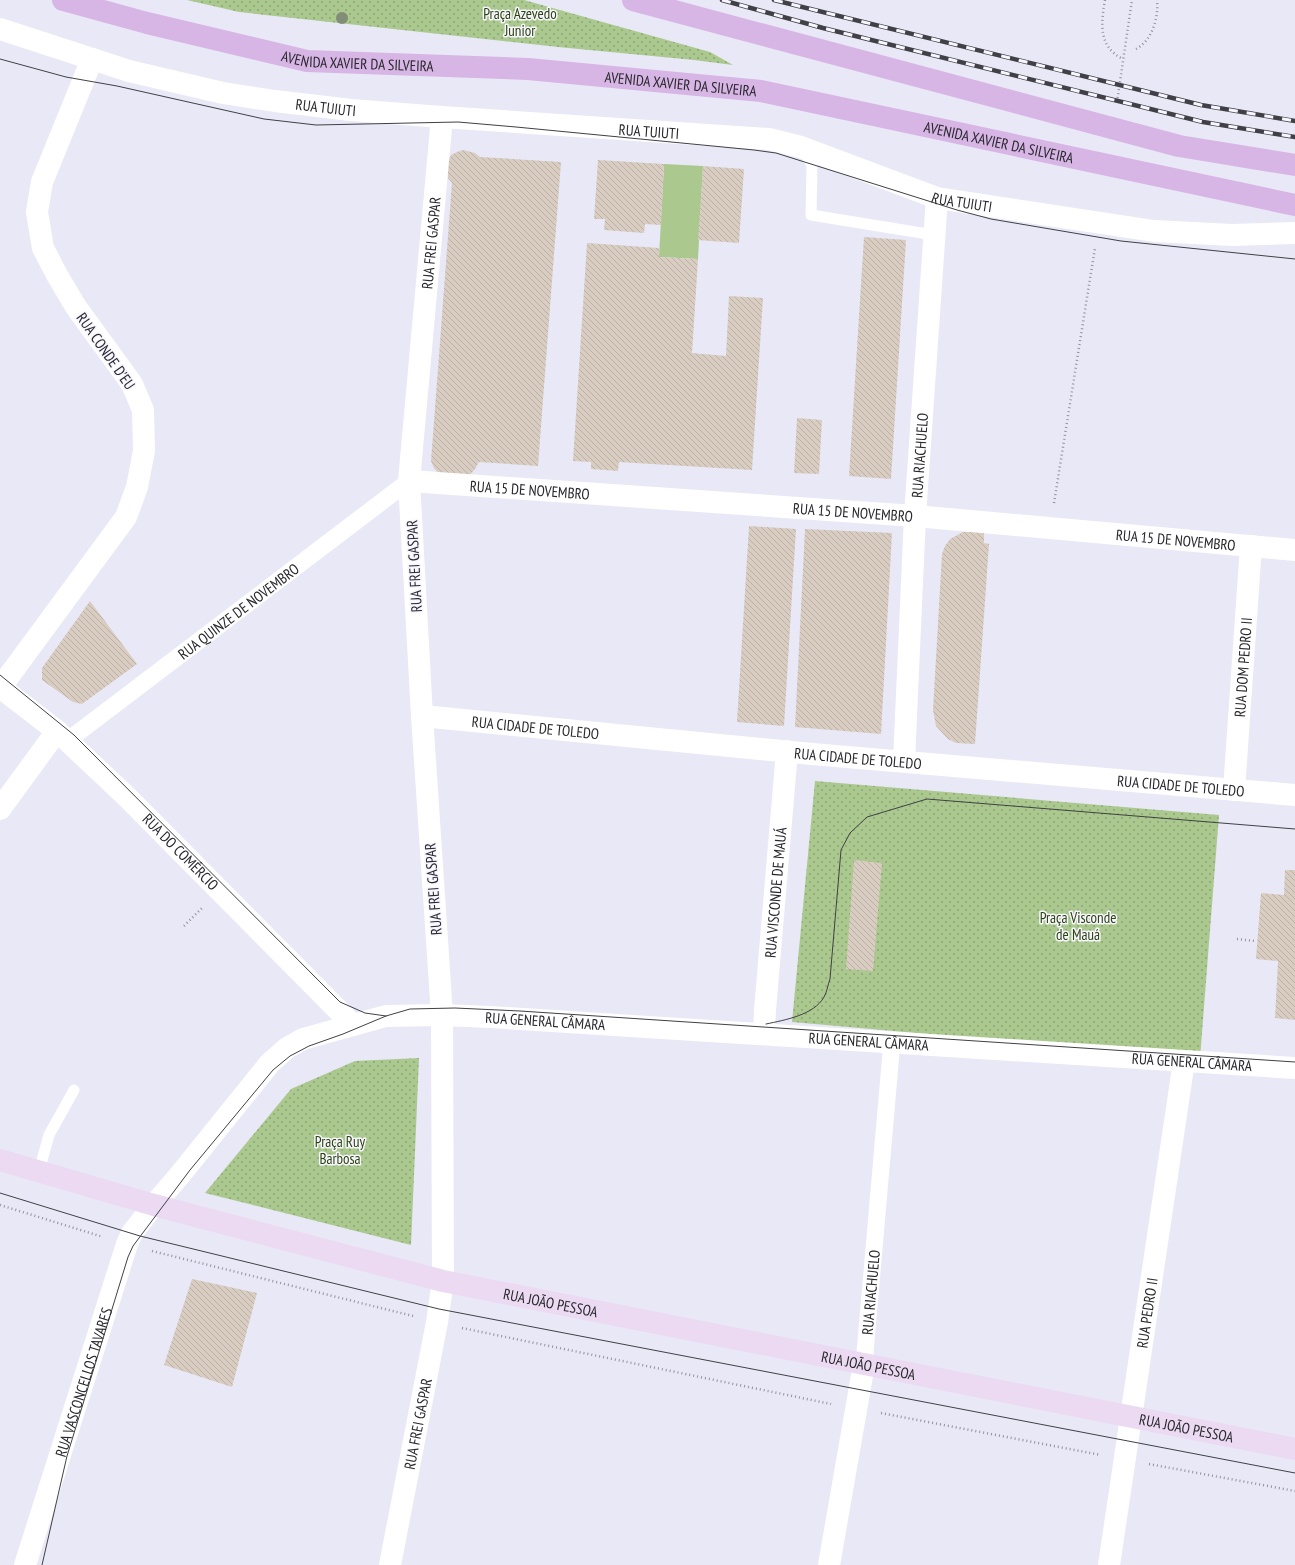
<svg xmlns="http://www.w3.org/2000/svg" width="1295" height="1565" font-family="'PT Sans Narrow',sans-serif">
	<style>
		.grass { fill: #abc98e }
		.park { fill: url(#park-dots) }
		.building { fill: url(#building-back-hatch) }
		.lines { fill: none; stroke-linecap: round; stroke-linejoin: round }
		.path { stroke: #93929d; stroke-width: 2.5; stroke-dasharray: 1 3; stroke-linecap: butt }
		.service { stroke: #fff; stroke-width: 11 }
		.pedestrian { stroke: #fff; stroke-width: 17 }
		.minor { stroke: #fff; stroke-width: 22 }
		.tertiary { stroke: #fff; stroke-width: 22 }
		.secondary { stroke: #ebdaf2; stroke-width: 22 }
		.primary { stroke: #d7b5e4; stroke-width: 22 }
		.tram { stroke: #404046; stroke-width: 1 }
		.rail-casing { stroke: #404046; stroke-width: 4.5 }
		.rail { stroke: #f7f6ff; stroke-width: 3; stroke-dasharray: 9; stroke-linecap: butt }
		.tree { fill: #828d77 }
		.labels { text-anchor: middle; dominant-baseline: central; stroke-width: 3; stroke-linejoin: round; paint-order: stroke }
		.park-label { font-size: 15px; fill: #2d430f; stroke: #f7f6ff }
		.street-label { font-size: 15px; fill: #28282d; stroke: #f7f6ff }
	</style>
	<defs>
		<pattern id="park-dots" width="8" height="8" patternUnits="userSpaceOnUse"><rect width="8" height="8" fill="#abc98e"/><path d="M2 2h.1M6 6h.1" fill="none" stroke="#8ba374" stroke-width="1.8" stroke-linecap="round"/></pattern>
		<pattern id="building-back-hatch" width="6" height="6" patternUnits="userSpaceOnUse"><rect width="6" height="6" fill="#d9cdc2"/><path d="M-1 5l2 2M0 0l6 6M5-1l2 2" fill="none" stroke="#bab0a7"/></pattern>
	</defs>
	<rect width="100%" height="100%" fill="#e9e8f7"/>
	<!-- grass -->
	<path class="grass" d="M 664,164 L 703,166 L 698,259 L 659,257 Z"/>
	<!-- park -->
	<path class="park" d="M 187,0 L 524,0 L 710,52 L 733,65 L 694,60 L 558,47 L 239,12 Z
		M 815,781 L 1219,815 L 1200,1058 L 792,1022 Z
		M 419,1058 L 411,1245 L 205,1193 L 291,1089 L 355,1061 Z"/>
	<!-- building -->
	<path class="building" d="M 463,150 L 475,153 L 480,157 L 561,162 L 538,466 L 479,462 L 475,469 L 470,475 L 439,474 L 434,468 L 431,461 L 452,183 L 448,178 L 446,172 L 448,161 L 451,155 L 457,152 Z
		M 598,160 L 664,164 L 661,225 L 645,224 L 644,233 L 604,230 L 605,219 L 594,219 Z
		M 703,166 L 744,169 L 739,243 L 698,240 Z
		M 864,237 L 906,240 L 891,479 L 849,476 Z
		M 587,243 L 659,248 L 659,257 L 698,259 L 692,353 L 726,356 L 729,296 L 763,298 L 752,470 L 619,462 L 618,471 L 591,469 L 591,462 L 573,461 Z
		M 797,418 L 822,420 L 819,474 L 794,473 Z
		M 749,526 L 796,529 L 784,726 L 737,722 Z
		M 805,529 L 892,533 L 881,734 L 795,727 Z
		M 963,532 L 984,532 L 984,543 L 989,544 L 975,744 L 956,743 L 948,739 L 936,726 L 933,710 L 942,554 L 945,546 L 950,539 Z
		M 90,601 L 137,664 L 82,704 L 73,702 L 42,680 L 42,668 Z
		M 854,860 L 882,863 L 873,971 L 846,969 Z
		M 1285,870 L 1295,870 L 1295,1020 L 1275,1018 L 1278,961 L 1256,959 L 1261,893 L 1284,895 Z
		M 192,1279 L 257,1293 L 232,1387 L 164,1365 Z"/>
	<g class="lines">
		<!-- path -->
		<path class="path" d="M 1105,0 C 1101,23 1098,47 1123,59
			M 1136,49 C 1152,41 1159,17 1157,0
			M 1117,102 L 1132,0
			M 1054,503 L 1095,248
			M 184,926 L 202,908
			M 1237,939 L 1255,941
			M 0,1205 L 103,1237
			M 152,1251 L 413,1316
			M 462,1328 L 831,1404
			M 881,1413 L 1101,1455
			M 1149,1464 L 1295,1491"/>
		<!-- service -->
		<path class="service" d="M 803,150 L 812,165 L 811,215 L 934,235
			M 39,1171 L 49,1135 L 74,1090"/>
		<!-- pedestrian -->
		<g class="pedestrian">
			<path id="s1" d="M 67,741 L 409,481"/>
			<path id="s2" d="M 864,1364 L 892,1041"/>
		</g>
		<!-- minor -->
		<g class="minor">
			<path id="s3" d="M 0,29 L 129,71 L 223,93 L 275,101 L 351,110 L 442,117 L 769,139 L 801,147 L 937,198 L 1154,231 L 1232,235 L 1295,233"/>
			<path id="s4" d="M 409,481 L 915,516 L 1295,550"/>
			<path id="s5" d="M 0,687 L 57,731 L 126,796 L 353,1025"/>
			<path d="M 3,690 L 6,680 L 126,517 L 137,487 L 144,451 L 143,410 L 132,384 L 76,307 L 57,275 L 43,248 L 37,212 L 42,182 L 92,59"/>
			<path id="s6" d="M 422,716 L 812,754 L 1295,795"/>
			<path id="s7" d="M 904,761 L 915,516 L 937,198"/>
			<path id="s8" d="M 1234,790 L 1251,546"/>
			<path d="M 0,809 L 57,731"/>
			<path id="s9" d="M 764,1034 L 765,1010 L 787,751"/>
			<path id="s10" d="M 25,1565 L 127,1244 L 132,1233 L 154,1205"/>
			<path id="s11" d="M 390,1565 L 437,1322 L 443,1281 L 442,1015 L 422,716 L 409,481 L 442,117"/>
			<path d="M 829,1565 L 864,1364"/>
			<path id="s12" d="M 1109,1565 L 1184,1061"/>
		</g>
		<!-- tertiary -->
		<path class="tertiary" id="s13" d="M 154,1205 L 179,1176 L 270,1063 L 287,1048 L 303,1039 L 386,1016 L 442,1015 L 490,1017 L 1295,1068"/>
		<!-- secondary -->
		<path class="secondary" id="s14" d="M 0,1160 L 154,1205 L 443,1281 L 1295,1449"/>
		<!-- primary -->
		<g class="primary">
			<path id="s15" d="M 63,0 L 147,23 L 307,61 L 528,69 L 761,91 L 1295,205"/>
			<path d="M 633,0 L 1179,146 L 1295,165"/>
		</g>
		<!-- tram -->
		<path class="tram" d="M 0,59 L 66,77 L 117,86 L 264,119 L 316,125 L 458,122 L 516,127 L 754,150 L 776,153 L 957,210 L 991,219 L 1121,241 L 1295,259
			M 0,675 L 74,735 L 340,1002 L 365,1013 L 386,1016
			M 766,1024 C 785,1020 814,1015 824,997 C 827,992 828,984 830,979 L 841,850 L 850,833 L 867,817 L 927,799 L 1295,829
			M 0,1193 L 140,1236 L 439,1309 L 1295,1473
			M 42,1565 L 67,1456 L 128,1257 L 133,1246 L 190,1170 L 273,1070 L 290,1056 L 309,1046 L 343,1034 L 386,1016 L 410,1009 L 455,1008 L 520,1011 L 1295,1062"/>
		<!-- rail casing -->
		<g class="rail-casing">
			<path id="rail" d="M 722,0 L 823,28 L 1203,122 L 1295,137
				M 774,0 L 1201,105 L 1295,121"/>
		</g>
		<!-- rail -->
		<use href="#rail" class="rail"/>
	</g>
	<!-- trees -->
	<circle class="tree" cx="342" cy="18" r="6"/>
	<g class="labels">
		<!-- park labels -->
		<g class="park-label">
			<text x="520" y="13">Praça Azevedo<tspan x="520" dy="17">Junior</tspan></text>
			<text x="1078" y="917">Praça Visconde<tspan x="1078" dy="17">de Mauá</tspan></text>
			<text x="340" y="1141">Praça Ruy<tspan x="340" dy="17">Barbosa</tspan></text>
		</g>
		<!-- street labels -->
		<g class="street-label">
			<text stroke="none"><textPath href="#s15" startOffset="302">AVENIDA XAVIER DA SILVEIRA</textPath></text>
			<text stroke="none"><textPath href="#s15" startOffset="626">AVENIDA XAVIER DA SILVEIRA</textPath></text>
			<text stroke="none"><textPath href="#s3" startOffset="336">RUA TUIUTI</textPath></text>
			<text stroke="none"><textPath href="#s3" startOffset="660">RUA TUIUTI</textPath></text>
			<text stroke="none"><textPath href="#s15" startOffset="950">AVENIDA XAVIER DA SILVEIRA</textPath></text>
			<text stroke="none"><textPath href="#s3" startOffset="984">RUA TUIUTI</textPath></text>
			<text stroke="none"><textPath href="#s11" startOffset="1329">RUA FREI GASPAR</textPath></text>
			<text transform="translate(106 351) rotate(55)">RUA CONDE D'EU</text>
			<text stroke="none"><textPath href="#s7" startOffset="306">RUA RIACHUELO</textPath></text>
			<text stroke="none"><textPath href="#s4" startOffset="121">RUA 15 DE NOVEMBRO</textPath></text>
			<text stroke="none"><textPath href="#s4" startOffset="445">RUA 15 DE NOVEMBRO</textPath></text>
			<text stroke="none"><textPath href="#s4" startOffset="769">RUA 15 DE NOVEMBRO</textPath></text>
			<text transform="translate(414 566) rotate(-93)">RUA FREI GASPAR</text>
			<text stroke="none"><textPath href="#s1" startOffset="215">RUA QUINZE DE NOVEMBRO</textPath></text>
			<text stroke="none"><textPath href="#s8" startOffset="123">RUA DOM PEDRO II</textPath></text>
			<text stroke="none"><textPath href="#s6" startOffset="114">RUA CIDADE DE TOLEDO</textPath></text>
			<text stroke="none"><textPath href="#s6" startOffset="438">RUA CIDADE DE TOLEDO</textPath></text>
			<text stroke="none"><textPath href="#s6" startOffset="762">RUA CIDADE DE TOLEDO</textPath></text>
			<text stroke="none"><textPath href="#s5" startOffset="245">RUA DO COMÉRCIO</textPath></text>
			<text transform="translate(433 889) rotate(-94)">RUA FREI GASPAR</text>
			<text stroke="none"><textPath href="#s9" startOffset="142">RUA VISCONDE DE MAUÁ</textPath></text>
			<text stroke="none"><textPath href="#s13" startOffset="470">RUA GENERAL CÂMARA</textPath></text>
			<text stroke="none"><textPath href="#s13" startOffset="794">RUA GENERAL CÂMARA</textPath></text>
			<text stroke="none"><textPath href="#s13" startOffset="1118">RUA GENERAL CÂMARA</textPath></text>
			<text stroke="none"><textPath href="#s2" startOffset="72">RUA RIACHUELO</textPath></text>
			<text stroke="none"><textPath href="#s14" startOffset="569">RUA JOÃO PESSOA</textPath></text>
			<text stroke="none"><textPath href="#s12" startOffset="255">RUA PEDRO II</textPath></text>
			<text stroke="none"><textPath href="#s14" startOffset="893">RUA JOÃO PESSOA</textPath></text>
			<text stroke="none"><textPath href="#s10" startOffset="192">RUA VASCONCELLOS TAVARES</textPath></text>
			<text stroke="none"><textPath href="#s11" startOffset="144">RUA FREI GASPAR</textPath></text>
			<text stroke="none"><textPath href="#s14" startOffset="1217">RUA JOÃO PESSOA</textPath></text>
		</g>
	</g>
</svg>
